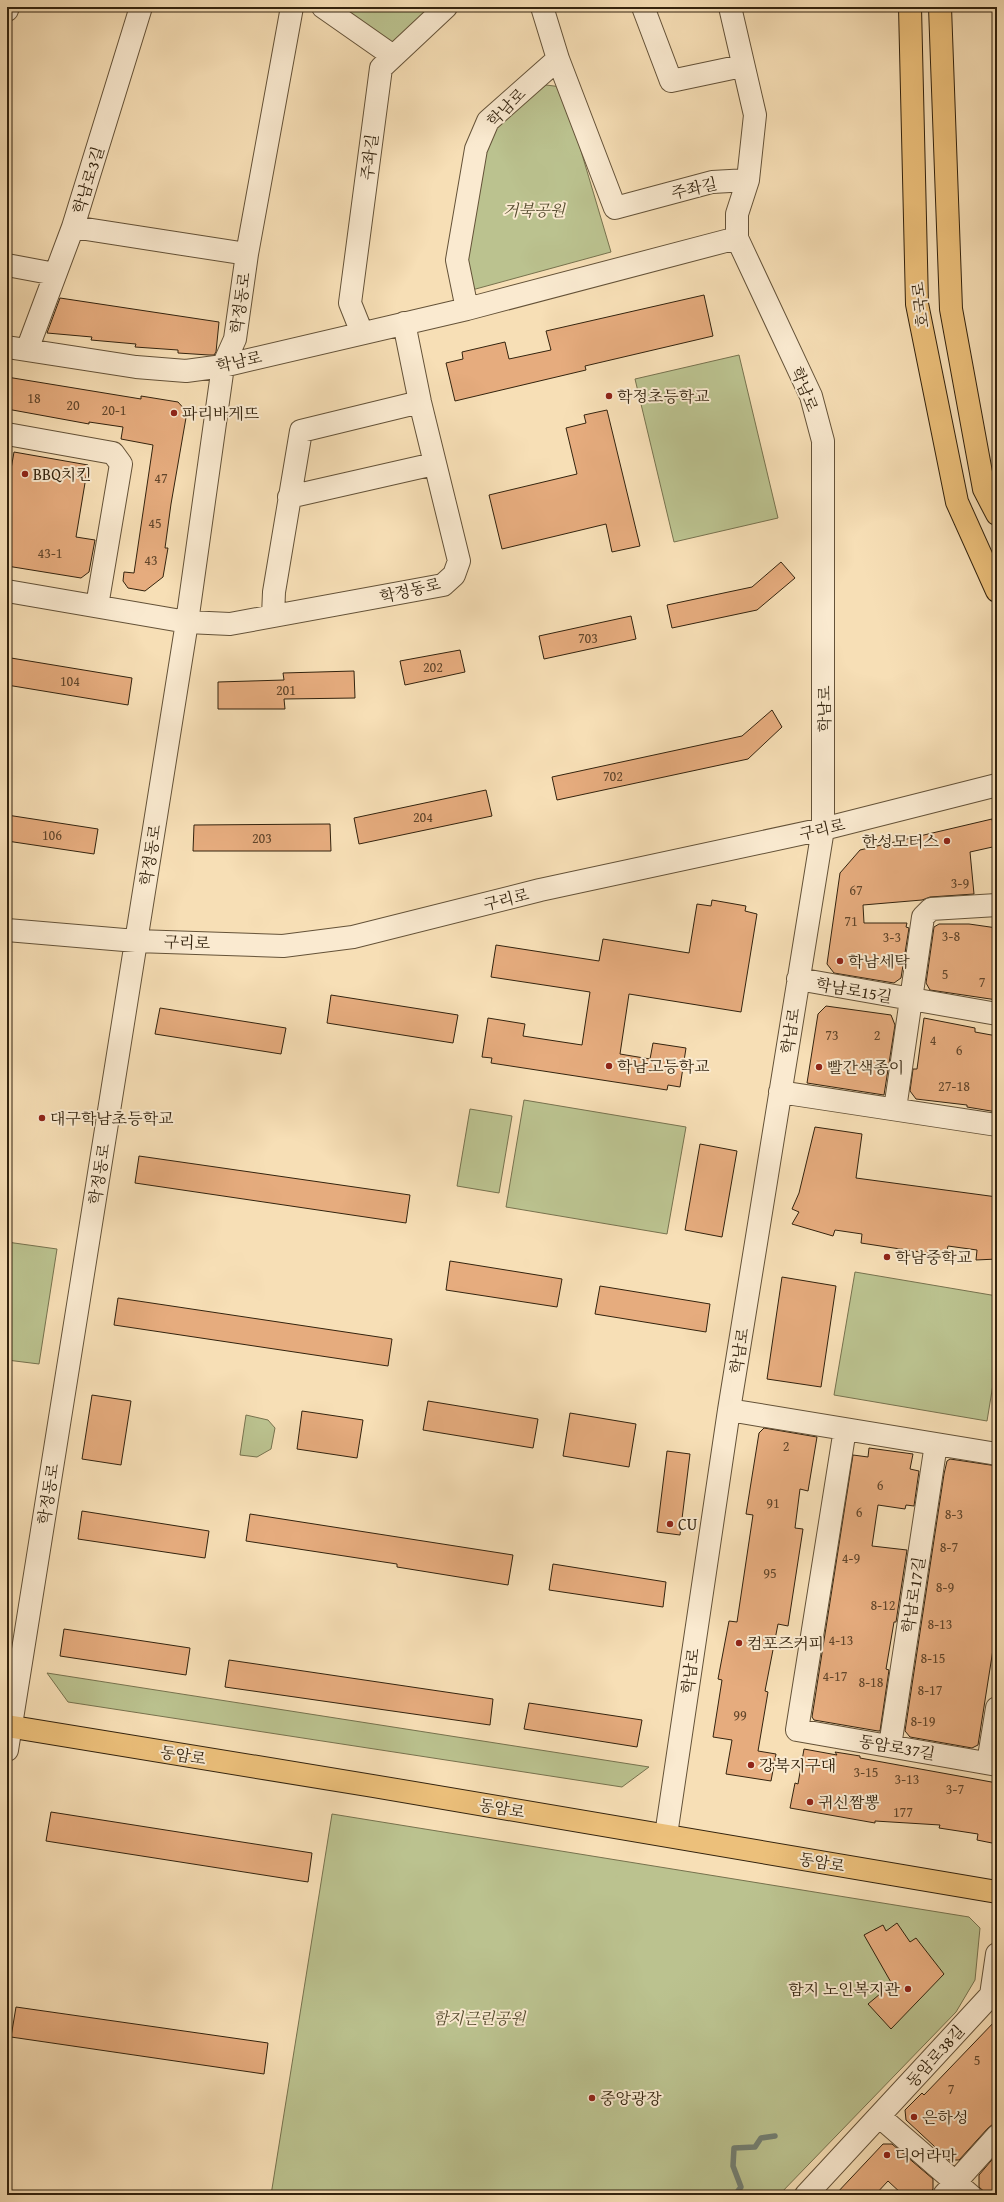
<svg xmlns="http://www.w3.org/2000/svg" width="1004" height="2202" font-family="'Gentium Book Plus','Noto Serif KR',serif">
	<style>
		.green { fill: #bbc28f; stroke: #77724e }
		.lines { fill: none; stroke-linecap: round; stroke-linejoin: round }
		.stream { stroke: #737f72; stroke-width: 5.5 }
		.building { fill: #e6ac7e; stroke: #33230e }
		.minor-casing { stroke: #645238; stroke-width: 24 }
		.major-casing { stroke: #33230e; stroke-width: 24 }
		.minor { stroke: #faead0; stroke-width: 22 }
		.major { stroke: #ecc07b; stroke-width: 22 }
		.poi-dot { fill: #8f2418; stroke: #faead0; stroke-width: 1.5 }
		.labels { text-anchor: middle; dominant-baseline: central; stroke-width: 4; stroke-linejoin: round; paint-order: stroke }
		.number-label { font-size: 14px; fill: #60452a }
		.street-label { font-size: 16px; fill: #33230e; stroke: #faead0 }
		.park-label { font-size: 16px; font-style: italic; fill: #554b2e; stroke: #faead0 }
		.poi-label { font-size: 16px; fill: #33230e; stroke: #faead0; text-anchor: start }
	</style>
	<rect width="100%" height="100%" fill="#f7dfb6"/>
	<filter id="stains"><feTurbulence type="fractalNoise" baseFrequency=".005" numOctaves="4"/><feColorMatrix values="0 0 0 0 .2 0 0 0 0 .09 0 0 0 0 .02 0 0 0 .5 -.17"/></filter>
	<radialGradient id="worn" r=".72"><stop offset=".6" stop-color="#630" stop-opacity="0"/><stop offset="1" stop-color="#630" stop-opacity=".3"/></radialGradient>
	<!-- green -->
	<path class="green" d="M 333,7 L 429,7 L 433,13 L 394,49 Z
		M 546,85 L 562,87 L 611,252 L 472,290 L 463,259 L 493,123 Z
		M 739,355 L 778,518 L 674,542 L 635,379 Z
		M 524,1100 L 686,1127 L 667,1234 L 506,1207 Z
		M 470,1109 L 512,1116 L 499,1193 L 457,1186 Z
		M 7,1242 L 57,1249 L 39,1364 L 7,1360 Z
		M 855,1272 L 997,1296 L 997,1360 L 987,1421 L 834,1395 Z
		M 246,1415 L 268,1420 L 275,1428 L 271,1449 L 257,1457 L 240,1455 Z
		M 47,1673 L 649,1767 L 622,1787 L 68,1702 Z
		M 332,1814 L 969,1917 L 980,1928 L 975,1980 L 956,2012 L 779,2195 L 271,2195 Z"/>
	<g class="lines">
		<!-- stream -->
		<path class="stream" d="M 735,2195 L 741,2187 L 733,2166 L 734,2148 L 755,2147 L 761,2138 L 775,2136"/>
	</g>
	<!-- building -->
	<path class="building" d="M 704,295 L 713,336 L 585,366 L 586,370 L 455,401 L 446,363 L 463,359 L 462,352 L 505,342 L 509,359 L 551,350 L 546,331 Z
		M 60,298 L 219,322 L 216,352 L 214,355 L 209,355 L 178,353 L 178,350 L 135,347 L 136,344 L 91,340 L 92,337 L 47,333 Z
		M 7,377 L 141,399 L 141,396 L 178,402 L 187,412 L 171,504 L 165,548 L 168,548 L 163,577 L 145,591 L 128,588 L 123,581 L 124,572 L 134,573 L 153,445 L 121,439 L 123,427 L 89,422 L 89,424 L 7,409 Z
		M 607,410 L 640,546 L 612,552 L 606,524 L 502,549 L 489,495 L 577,474 L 566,428 L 586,423 L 584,415 Z
		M 14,452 L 88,465 L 76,537 L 95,540 L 89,572 L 81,578 L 7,566 L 7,492 Z
		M 781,562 L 795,578 L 757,610 L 672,628 L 667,605 L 752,587 Z
		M 631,616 L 636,639 L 544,659 L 539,636 Z
		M 460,650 L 465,672 L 405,685 L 400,661 Z
		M 11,658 L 132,678 L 128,705 L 7,685 Z
		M 354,671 L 355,698 L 284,699 L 285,709 L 218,709 L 218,682 L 284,680 L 283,673 Z
		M 772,710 L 782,727 L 748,759 L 557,800 L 552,777 L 742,736 Z
		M 486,790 L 492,816 L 359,844 L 354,818 Z
		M 7,815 L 98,829 L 94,854 L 7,841 Z
		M 992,819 L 997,846 L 970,852 L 974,894 L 930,897 L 922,900 L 863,905 L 864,923 L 907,923 L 906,927 L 909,928 L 901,978 L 894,983 L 834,973 L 827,964 L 840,873 L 860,850 Z
		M 330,824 L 331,851 L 193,851 L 194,825 Z
		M 712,900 L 746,906 L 745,911 L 757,914 L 741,1012 L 629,994 L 620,1054 L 650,1059 L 653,1043 L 686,1048 L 680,1087 L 668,1085 L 667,1090 L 491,1063 L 492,1058 L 482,1057 L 488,1018 L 525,1024 L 523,1036 L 582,1045 L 590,992 L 491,977 L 496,945 L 599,961 L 603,939 L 689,953 L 697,904 L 711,906 Z
		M 939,924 L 969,924 L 997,928 L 997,1000 L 930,990 L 926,983 L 934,927 Z
		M 331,995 L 458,1015 L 453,1043 L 327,1023 Z
		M 826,1006 L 891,1015 L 895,1025 L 884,1095 L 807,1083 L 818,1014 Z
		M 160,1008 L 286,1028 L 281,1054 L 155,1034 Z
		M 924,1018 L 975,1028 L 975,1032 L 997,1036 L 997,1112 L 967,1107 L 967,1105 L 916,1099 L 910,1091 L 913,1069 L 917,1069 Z
		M 815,1127 L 862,1134 L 856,1178 L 997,1197 L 997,1259 L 976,1260 L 977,1250 L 948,1246 L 946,1256 L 861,1243 L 862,1234 L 835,1230 L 833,1236 L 792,1224 L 799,1212 L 792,1209 L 799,1193 Z
		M 700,1144 L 737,1151 L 722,1237 L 685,1230 Z
		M 139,1156 L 410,1195 L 406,1223 L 135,1183 Z
		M 450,1261 L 562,1279 L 557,1307 L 446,1290 Z
		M 782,1277 L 836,1286 L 821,1387 L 767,1379 Z
		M 600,1286 L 710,1304 L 706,1332 L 595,1314 Z
		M 118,1298 L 392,1339 L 388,1366 L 114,1325 Z
		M 92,1395 L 131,1401 L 121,1465 L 82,1459 Z
		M 428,1401 L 538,1419 L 533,1448 L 423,1430 Z
		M 302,1411 L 363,1420 L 357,1458 L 297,1449 Z
		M 570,1413 L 636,1424 L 629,1467 L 563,1456 Z
		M 764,1428 L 817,1437 L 808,1491 L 800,1489 L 795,1528 L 803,1529 L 788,1626 L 778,1624 L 765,1691 L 768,1692 L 758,1751 L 776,1754 L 771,1781 L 726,1774 L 732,1740 L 713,1737 L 722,1680 L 718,1679 L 729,1621 L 737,1622 L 753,1515 L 746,1514 L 759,1433 Z
		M 869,1448 L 913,1454 L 910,1469 L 919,1471 L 914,1506 L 906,1505 L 905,1509 L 878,1505 L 872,1546 L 907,1550 L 896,1622 L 894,1622 L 886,1669 L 889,1670 L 880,1731 L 878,1731 L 814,1720 L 812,1717 L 853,1455 L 868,1457 Z
		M 667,1451 L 690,1454 L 680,1535 L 657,1532 Z
		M 950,1459 L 997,1466 L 997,1624 L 978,1745 L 972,1748 L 910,1737 L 905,1731 L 944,1474 L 947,1461 Z
		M 82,1511 L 209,1531 L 205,1558 L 78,1539 Z
		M 250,1514 L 513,1555 L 508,1585 L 397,1567 L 397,1564 L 246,1541 Z
		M 553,1564 L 666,1582 L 663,1607 L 549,1590 Z
		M 64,1629 L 190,1648 L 186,1675 L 60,1656 Z
		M 229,1660 L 493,1699 L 490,1725 L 225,1687 Z
		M 529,1703 L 642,1720 L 637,1747 L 524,1729 Z
		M 804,1749 L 837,1755 L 835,1752 L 860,1756 L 860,1758 L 997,1783 L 997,1844 L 977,1840 L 978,1834 L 939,1828 L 940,1825 L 875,1821 L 875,1823 L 790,1808 L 795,1783 L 798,1784 Z
		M 51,1812 L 312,1853 L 308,1882 L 46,1841 Z
		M 897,1923 L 910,1942 L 916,1938 L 944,1974 L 891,2029 L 868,2004 L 892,1984 L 864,1935 L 883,1925 L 886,1931 Z
		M 16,2007 L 268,2043 L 264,2074 L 11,2037 Z
		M 997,2019 L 997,2121 L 988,2128 L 959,2160 L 949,2160 L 906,2120 L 905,2110 L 922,2093 L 924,2095 Z
		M 883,2144 L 892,2144 L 933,2179 L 933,2189 L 928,2195 L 903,2195 L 888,2181 L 875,2195 L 835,2195 Z
		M 996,2155 L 997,2195 L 988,2195 L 979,2187 L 979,2175 Z"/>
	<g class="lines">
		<!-- minor casing -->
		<g class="minor-casing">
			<path id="minor" d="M 323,7 L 393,56
				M 542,7 L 558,59 L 615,208 L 712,182 L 748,180
				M 643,7 L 671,81 L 742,66
				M 7,10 L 8,7
				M 73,227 L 247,254
				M 7,265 L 55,274
				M 467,309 L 457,260 L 476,149 L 488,121 L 558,59
				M 362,333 L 350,303 L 381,68 L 446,7
				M 7,347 L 136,367 L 186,371 L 223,366 L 467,309 L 737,238
				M 27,350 L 73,227 L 141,7
				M 7,434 L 113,453 L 121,464 L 97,606
				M 289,497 L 434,464
				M 7,591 L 187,622 L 230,624 L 443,585 L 454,575 L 459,561 L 420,402 L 404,323
				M 273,616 L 274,592 L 301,431 L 420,402
				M 7,930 L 136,941 L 283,946 L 353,937 L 540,890 L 823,829 L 997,785
				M 798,979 L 997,1014
				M 780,1092 L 997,1125
				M 895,1109 L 923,917 L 931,909 L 997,905
				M 729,1410 L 997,1454
				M 845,1429 L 797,1730 L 997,1765
				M 890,1746 L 936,1444
				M 7,1750 L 187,622 L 223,366 L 235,339 L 247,254 L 292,7
				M 988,1763 L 997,1708
				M 666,1835 L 729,1410 L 823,829 L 823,441 L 811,396 L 737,238 L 737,214 L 748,180 L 755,115 L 730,7
				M 880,2117 L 970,2195
				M 806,2195 L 991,1995 L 997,1954
				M 944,2195 L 997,2136"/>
		</g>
		<!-- major casing -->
		<g class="major-casing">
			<path id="major" d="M 910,7 L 917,304 L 957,502 L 997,591
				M 940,7 L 951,309 L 984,489 L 997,514
				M 7,1726 L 373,1786 L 997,1892"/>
		</g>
		<!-- minor -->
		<use href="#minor" class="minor"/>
		<!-- major -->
		<use href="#major" class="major"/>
	</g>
	<!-- markers -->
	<g class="poi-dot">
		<circle cx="609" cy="396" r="4"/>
		<circle cx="174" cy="413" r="4"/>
		<circle cx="25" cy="474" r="4"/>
		<circle cx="947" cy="841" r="4"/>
		<circle cx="840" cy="961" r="4"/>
		<circle cx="609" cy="1066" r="4"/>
		<circle cx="819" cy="1067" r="4"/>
		<circle cx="42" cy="1118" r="4"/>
		<circle cx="887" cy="1257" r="4"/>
		<circle cx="670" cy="1524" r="4"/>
		<circle cx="739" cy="1643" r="4"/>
		<circle cx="751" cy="1765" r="4"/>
		<circle cx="810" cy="1802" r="4"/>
		<circle cx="908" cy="1989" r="4"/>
		<circle cx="592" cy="2098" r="4"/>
		<circle cx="914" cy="2117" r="4"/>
		<circle cx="887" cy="2155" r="4"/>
	</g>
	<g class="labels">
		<!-- number labels -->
		<g class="number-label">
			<text x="34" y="398">18</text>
			<text x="73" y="405">20</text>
			<text x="114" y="410">20-1</text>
			<text x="161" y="478">47</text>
			<text x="155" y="523">45</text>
			<text x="50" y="553">43-1</text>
			<text x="151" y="560">43</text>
			<text x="588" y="638">703</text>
			<text x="433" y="667">202</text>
			<text x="70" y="681">104</text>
			<text x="286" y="690">201</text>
			<text x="613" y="776">702</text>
			<text x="423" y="817">204</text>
			<text x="52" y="835">106</text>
			<text x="262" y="838">203</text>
			<text x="960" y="883">3-9</text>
			<text x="856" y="890">67</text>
			<text x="851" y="921">71</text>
			<text x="951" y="936">3-8</text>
			<text x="892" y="937">3-3</text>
			<text x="945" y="974">5</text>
			<text x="982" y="982">7</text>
			<text x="832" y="1035">73</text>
			<text x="877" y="1035">2</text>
			<text x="933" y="1040">4</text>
			<text x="959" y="1050">6</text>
			<text x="954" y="1086">27-18</text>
			<text x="786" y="1446">2</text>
			<text x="880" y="1485">6</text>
			<text x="773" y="1503">91</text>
			<text x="859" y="1512">6</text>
			<text x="954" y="1514">8-3</text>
			<text x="949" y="1547">8-7</text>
			<text x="851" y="1558">4-9</text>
			<text x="770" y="1573">95</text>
			<text x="945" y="1587">8-9</text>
			<text x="883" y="1605">8-12</text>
			<text x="940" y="1624">8-13</text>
			<text x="841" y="1640">4-13</text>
			<text x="933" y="1658">8-15</text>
			<text x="835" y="1676">4-17</text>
			<text x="871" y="1682">8-18</text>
			<text x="930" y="1690">8-17</text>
			<text x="740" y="1715">99</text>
			<text x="923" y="1721">8-19</text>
			<text x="866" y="1772">3-15</text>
			<text x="907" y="1779">3-13</text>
			<text x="955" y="1789">3-7</text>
			<text x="903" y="1812">177</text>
			<text x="977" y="2060">5</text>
			<text x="951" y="2089">7</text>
		</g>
		<!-- street labels -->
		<g class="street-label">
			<text transform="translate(506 107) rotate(-45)">학남로</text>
			<text transform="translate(369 157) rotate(-83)">주좌길</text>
			<text transform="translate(88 180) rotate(-73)">학남로3길</text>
			<text transform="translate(694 188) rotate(-13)">주좌길</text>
			<text transform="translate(240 303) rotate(-82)">학정동로</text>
			<text transform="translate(920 305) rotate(-97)">호국로</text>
			<text transform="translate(239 361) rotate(-12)">학남로</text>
			<text transform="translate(805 389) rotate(68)">학남로</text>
			<text transform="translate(410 590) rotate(-13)">학정동로</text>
			<text transform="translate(824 709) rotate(-90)">학남로</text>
			<text transform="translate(822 829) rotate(-13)">구리로</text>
			<text transform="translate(150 855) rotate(-81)">학정동로</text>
			<text transform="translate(506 899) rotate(-14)">구리로</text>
			<text transform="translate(187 942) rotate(2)">구리로</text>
			<text transform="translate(854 990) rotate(10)">학남로15길</text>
			<text transform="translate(790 1031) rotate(-81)">학남로</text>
			<text transform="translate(99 1174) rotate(-81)">학정동로</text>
			<text transform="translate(739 1351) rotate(-81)">학남로</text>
			<text transform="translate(48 1494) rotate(-81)">학정동로</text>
			<text transform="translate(913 1595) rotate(-81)">학남로17길</text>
			<text transform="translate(690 1671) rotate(-82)">학남로</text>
			<text transform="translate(897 1747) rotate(10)">동암로37길</text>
			<text transform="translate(183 1755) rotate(9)">동암로</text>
			<text transform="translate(502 1808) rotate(10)">동암로</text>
			<text transform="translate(822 1862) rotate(10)">동암로</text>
			<text transform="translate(935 2056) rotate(-48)">동암로38길</text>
		</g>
		<!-- park labels -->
		<g class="park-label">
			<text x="534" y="210">거북공원</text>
			<text x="479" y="2018">함지근린공원</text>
		</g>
		<!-- poi labels -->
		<g class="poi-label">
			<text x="617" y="396">학정초등학교</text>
			<text x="182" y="413">파리바게뜨</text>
			<text x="33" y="474">BBQ치킨</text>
			<text x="939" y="841" text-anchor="end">한성모터스</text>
			<text x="848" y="961">학남세탁</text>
			<text x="617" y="1066">학남고등학교</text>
			<text x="827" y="1067">빨간색종이</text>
			<text x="50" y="1118">대구학남초등학교</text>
			<text x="895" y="1257">학남중학교</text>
			<text x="678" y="1524">CU</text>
			<text x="747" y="1643">컴포즈커피</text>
			<text x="759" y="1765">강북지구대</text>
			<text x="818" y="1802">귀신짬뽕</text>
			<text x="900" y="1989" text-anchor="end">함지 노인복지관</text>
			<text x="600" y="2098">중앙광장</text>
			<text x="922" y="2117">은하성</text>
			<text x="895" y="2155">디어라마</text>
		</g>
	</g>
	<!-- margin -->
	<rect width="1004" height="2202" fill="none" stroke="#f7dfb6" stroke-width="24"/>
	<rect x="8" y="8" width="988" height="2186" fill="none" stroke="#33230e" stroke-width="2"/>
	<rect x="12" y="12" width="980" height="2178" fill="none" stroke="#33230e"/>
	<rect width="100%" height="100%" filter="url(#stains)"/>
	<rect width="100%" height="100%" fill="url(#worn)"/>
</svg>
